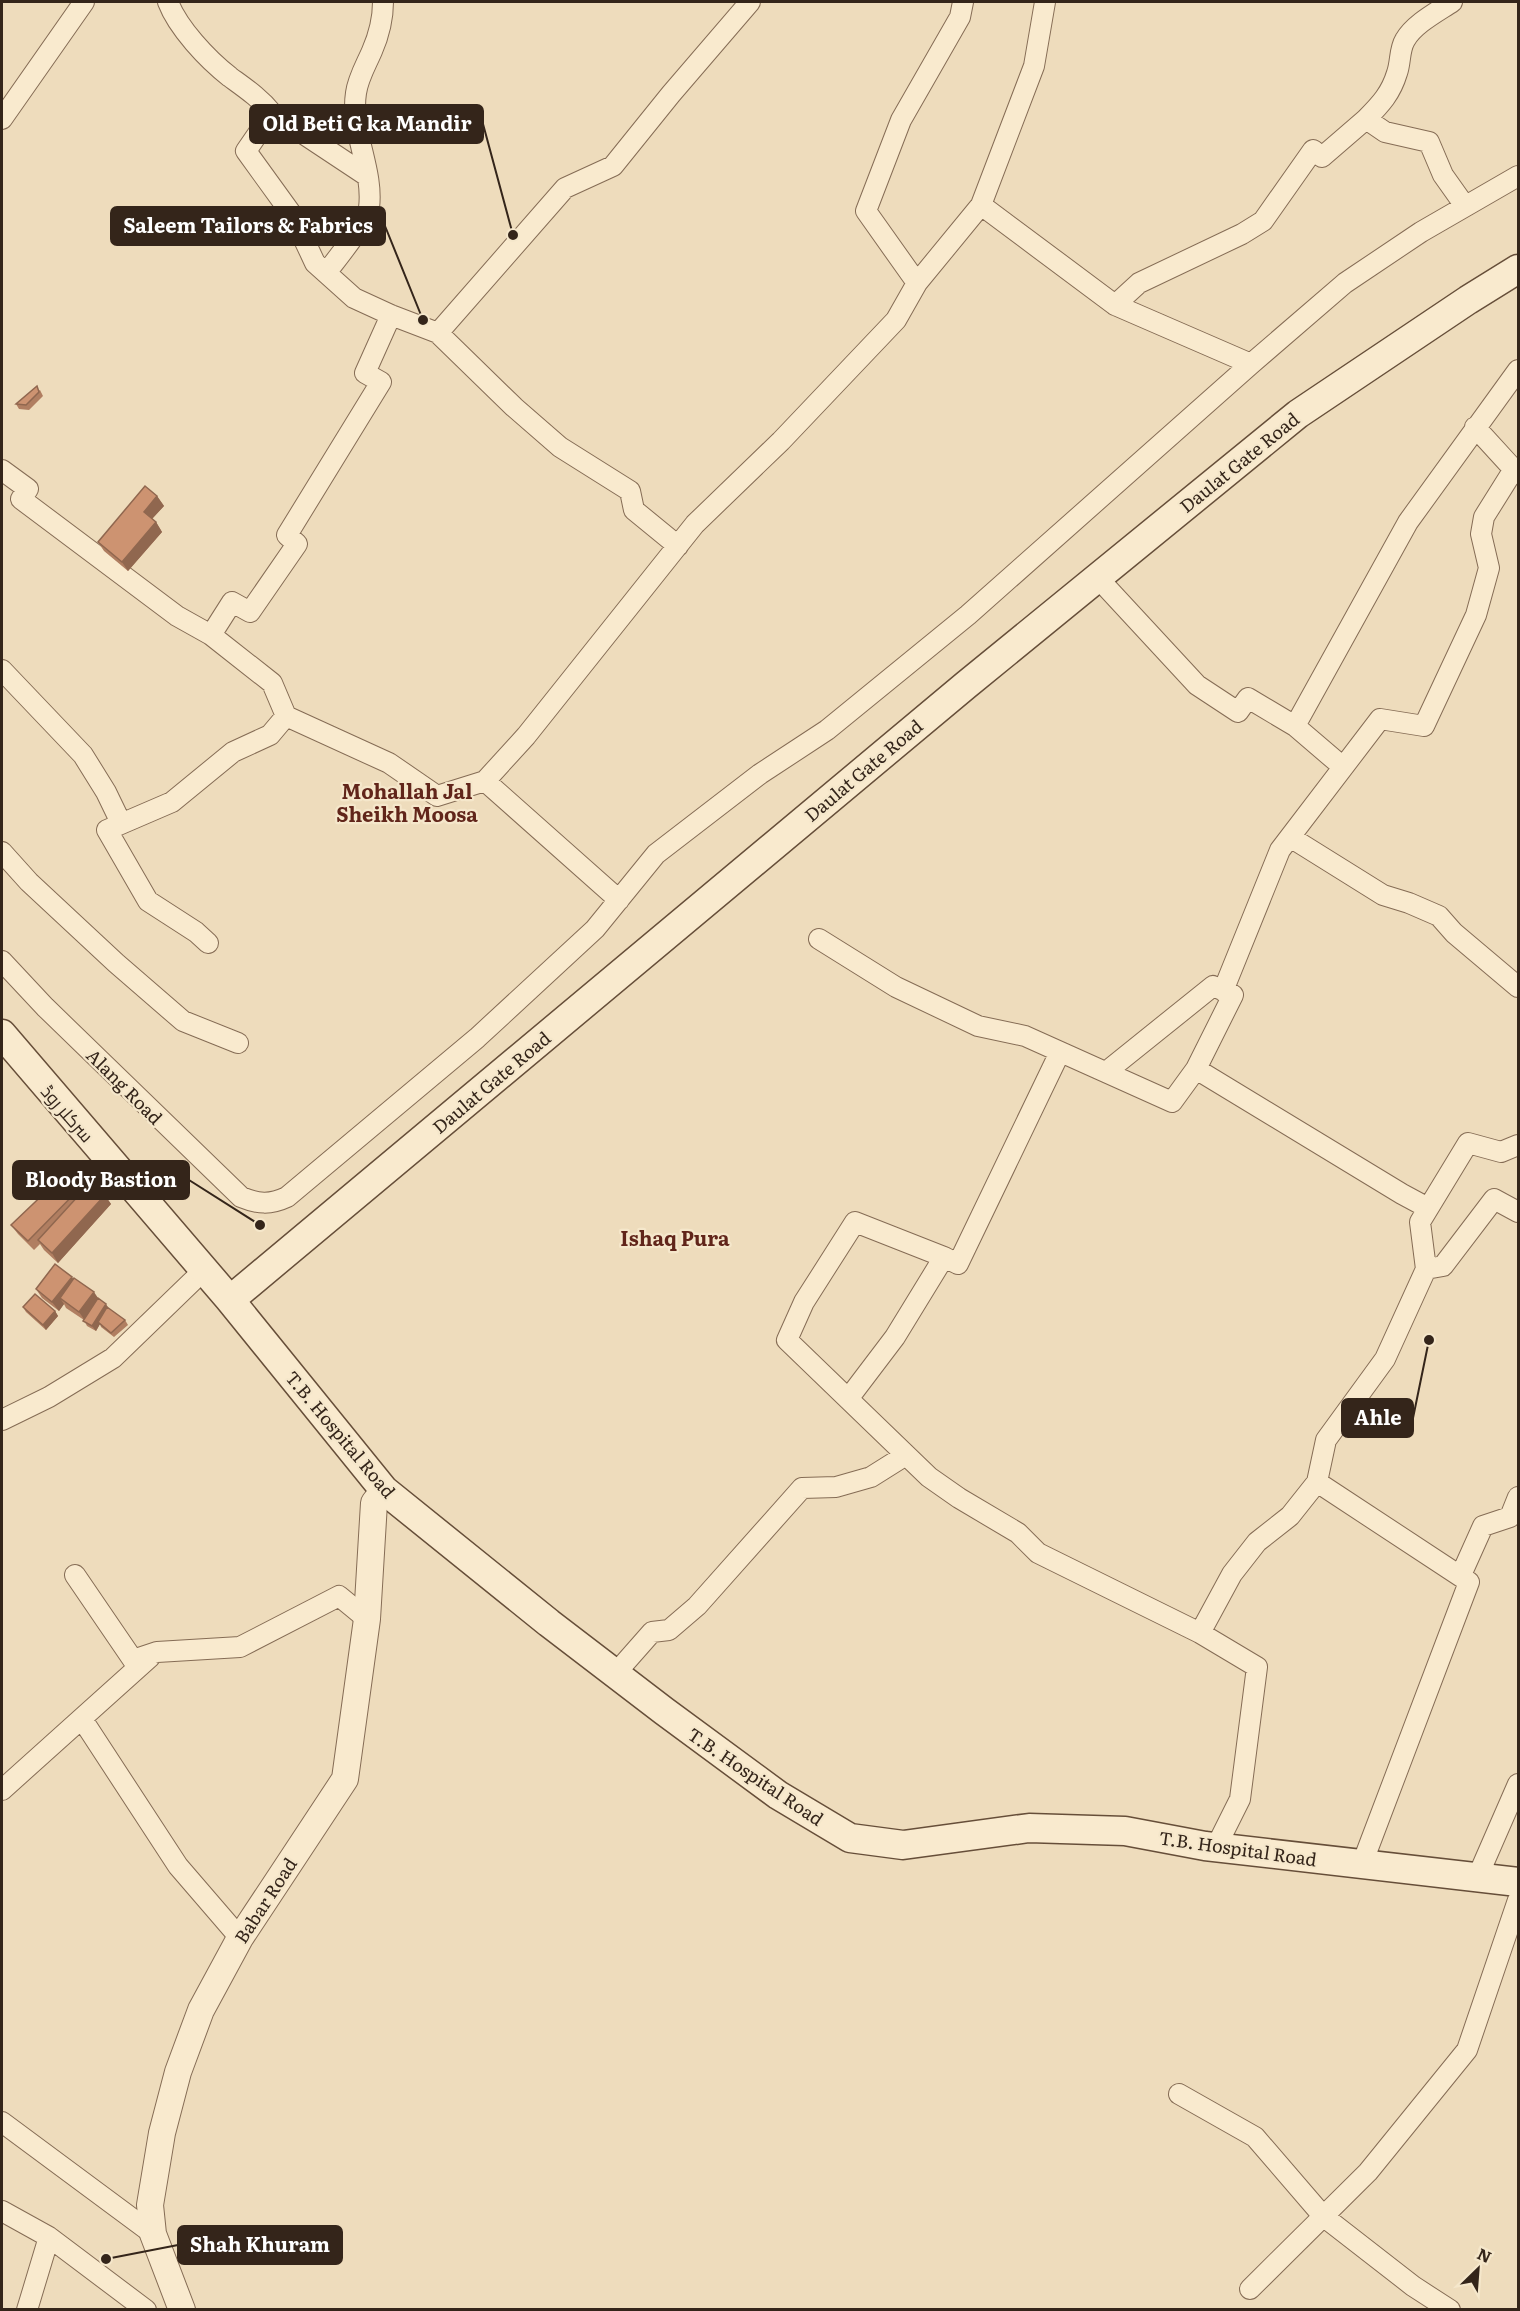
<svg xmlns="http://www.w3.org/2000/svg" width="1520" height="2311" font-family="Literata,Cairo,serif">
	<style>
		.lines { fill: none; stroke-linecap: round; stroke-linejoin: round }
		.minor-casing { stroke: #856c55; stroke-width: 22 }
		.tertiary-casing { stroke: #856c55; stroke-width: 28 }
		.secondary-casing { stroke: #664e39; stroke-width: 31 }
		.minor { stroke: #f9eace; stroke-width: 20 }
		.tertiary { stroke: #f9eace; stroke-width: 26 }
		.secondary { stroke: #f9eace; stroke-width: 28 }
		.wall { fill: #b07e61 }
		.shaded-wall { fill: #90674f }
		.building { fill: #cd9371; stroke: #90674f; stroke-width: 1.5 }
		.labels { text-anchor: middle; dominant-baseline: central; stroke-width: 4.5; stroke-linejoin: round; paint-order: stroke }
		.street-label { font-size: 18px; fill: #34251a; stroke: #f5e7cb }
		.neighbourhood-label { font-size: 20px; font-weight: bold; fill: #61251a; stroke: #f5e7cb }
		.leader { fill: none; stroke: #34251a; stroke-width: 2 }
		.callout-dot { fill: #34251a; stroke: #f5e7cb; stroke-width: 2 }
		.callout { fill: #34251a; stroke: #34251a; stroke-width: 2 }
		.callout-label { font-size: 20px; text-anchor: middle; font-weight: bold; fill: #fff }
	</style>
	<rect width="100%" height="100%" fill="#eedcbc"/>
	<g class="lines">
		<!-- minor casing -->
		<g class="minor-casing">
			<path id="minor" d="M 168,2 C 178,28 207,59 230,77 C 245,88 260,98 272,113 L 246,151 L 293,216 L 315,263 L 354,298 L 391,315 L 438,333 L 514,407 L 560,447 L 630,491 L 634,510 L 678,546
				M 272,113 L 367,176
				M 2,119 L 84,2
				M 1366,119 C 1381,104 1391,93 1397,73 C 1401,62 1399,50 1405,40 C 1414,24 1437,12 1452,2
				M 981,205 L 1115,305 L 1251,364
				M 326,273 C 336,260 367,222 369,208 C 374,169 350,132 356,93 C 358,78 366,65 372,51 C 379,35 383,19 383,2
				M 917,283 L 866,211 L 901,120 L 960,17 L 963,2
				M 1115,305 L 1139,283 L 1242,234 L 1263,221 L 1313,150 L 1322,157 L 1366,119 L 1385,132 L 1429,142 L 1443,175 L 1465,206
				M 438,333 L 565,188 L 613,166 L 671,94 L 750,2
				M 1475,427 L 1518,474
				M 2,470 L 28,489 L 21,499 L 177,616 L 211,635 L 272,683 L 286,716 L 389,763 L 437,796 L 485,781
				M 1097,577 L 1197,685 L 1238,712 L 1248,698 L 1295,726 L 1343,767
				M 211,635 L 232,602 L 250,612 L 297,544 L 287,535 L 381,382 L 365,373 L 391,315
				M 2,670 L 83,755 L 106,792 L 121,823
				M 1295,726 L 1408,522 L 1518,370
				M 1290,837 L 1383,895 L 1409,903 L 1439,916 L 1454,933 L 1518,987
				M 2,852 L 29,882 L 116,963 L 183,1021 L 238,1043
				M 619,900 L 485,781 L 526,736 L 695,524 L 781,441 L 896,320 L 917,283 L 981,205 L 1034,66 L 1045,2
				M 819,939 L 896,987 L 978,1026 L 1025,1036 L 1172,1102 L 1196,1069 L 1233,995 L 1213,986 L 1106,1072
				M 208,943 L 196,932 L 148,901 L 107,830 L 172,802 L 233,752 L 270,735 L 286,716
				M 2,961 L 45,1007 L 241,1197 C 258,1204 270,1205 287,1197 L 477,1038 L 595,929 L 656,854 L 760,774 L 827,730 L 968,615 L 1251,364 L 1345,283 L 1421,232 L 1518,176
				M 1223,991 L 1280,850 L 1380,719 L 1424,726 L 1476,615 L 1489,568 L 1481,534 L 1484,517 L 1514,469
				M 1060,1052 L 958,1264 L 944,1257 L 855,1222 L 804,1302 L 787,1340 L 929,1477 L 959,1498 L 1018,1533 L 1038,1553 L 1200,1633 L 1257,1667 L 1240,1799 L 1216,1847
				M 1196,1069 L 1402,1194 L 1428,1208
				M 1426,1269 L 1443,1266 L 1494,1199 L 1518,1212
				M 848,1399 L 895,1337 L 944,1257
				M 2,1420 L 49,1397 L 113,1358 L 204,1270
				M 1317,1482 L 1469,1582 L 1362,1864
				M 75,1575 L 133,1660 L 157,1652 L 240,1647 L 339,1596 L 367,1619
				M 1461,1575 L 1483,1526 L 1510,1517 L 1518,1497
				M 1200,1633 L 1232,1574 L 1257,1542 L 1290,1516 L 1317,1482 L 1326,1440 L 1385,1359 L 1426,1269 L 1420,1222 L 1468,1143 L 1501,1152 L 1518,1145
				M 615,1674 L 652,1632 L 669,1630 L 697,1606 L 802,1488 L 836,1487 L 871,1477 L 906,1455
				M 82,1719 L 178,1866 L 240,1938
				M 2,1790 L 150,1657
				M 1477,1878 L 1518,1784
				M 1179,2094 L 1255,2137 L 1323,2216 L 1413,2286 L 1450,2310
				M 2,2122 L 153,2234
				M 2,2211 L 49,2237 L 146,2310
				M 1250,2289 L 1368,2172 L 1467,2050 L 1518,1900
				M 27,2310 L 49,2237"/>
		</g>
		<!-- tertiary casing -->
		<g class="tertiary-casing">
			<path id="tertiary" d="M 182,2310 L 153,2234 L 150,2205 L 162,2133 L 178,2072 L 201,2010 L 240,1938 L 345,1779 L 367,1619 L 374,1503 L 384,1490"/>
		</g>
		<!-- secondary casing -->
		<g class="secondary-casing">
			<path id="secondary" d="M 2,1034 L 230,1300 L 384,1490 L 549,1623 L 664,1711 L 778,1795 L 850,1838 L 903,1845 L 1029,1828 L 1125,1831 L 1205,1846 L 1518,1882
				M 230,1300 L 966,685 L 1298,414 L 1468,300 L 1518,269"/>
		</g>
		<!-- minor -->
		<use href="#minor" class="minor"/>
		<!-- tertiary -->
		<use href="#tertiary" class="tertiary"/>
		<!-- secondary -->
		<use href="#secondary" class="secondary"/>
	</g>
	<!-- wall -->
	<path class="wall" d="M 40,390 L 43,396 L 29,410 L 19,409 L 16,404 Z
		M 157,496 L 164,506 L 152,519 L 156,522 L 162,532 L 128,571 L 104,551 L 98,542 Z
		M 90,1178 L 111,1204 L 58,1263 L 44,1250 L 40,1244 L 34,1250 L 18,1234 L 11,1225 Z
		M 74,1280 L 98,1298 L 109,1309 L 125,1320 L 128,1325 L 114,1337 L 101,1327 L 100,1324 L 96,1331 L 87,1326 L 84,1320 L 66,1308 L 64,1304 L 59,1311 L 42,1298 L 36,1289 Z
		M 23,1307 L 55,1311 L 58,1316 L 46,1330 L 26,1312 Z"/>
	<!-- shaded-wall -->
	<path class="shaded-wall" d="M 157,496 L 164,506 L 150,521 L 144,512 Z
		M 156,522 L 162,532 L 128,571 L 122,562 Z
		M 105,1195 L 111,1204 L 58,1263 L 52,1253 Z
		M 72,1277 L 78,1286 L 60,1298 L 64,1304 L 59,1311 L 52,1302 Z
		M 94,1292 L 100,1301 L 86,1322 L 79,1312 Z
		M 106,1304 L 109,1309 L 98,1322 L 100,1324 L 96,1331 L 92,1326 Z
		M 55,1311 L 58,1316 L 46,1330 L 43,1325 Z"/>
	<!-- building -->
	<path class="building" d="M 37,386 L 39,392 L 26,405 L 16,404 Z
		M 145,486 L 157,496 L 144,512 L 156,522 L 122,562 L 98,542 Z
		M 76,1163 L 90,1178 L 28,1241 L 11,1225 Z
		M 91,1182 L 105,1195 L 52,1253 L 38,1240 Z
		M 55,1264 L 72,1277 L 52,1302 L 36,1289 Z
		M 74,1278 L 94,1292 L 79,1312 L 60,1298 Z
		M 35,1294 L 55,1311 L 43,1325 L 23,1307 Z
		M 98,1298 L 106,1304 L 92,1326 L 83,1321 Z
		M 107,1307 L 125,1320 L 111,1333 L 98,1322 Z"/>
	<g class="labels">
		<!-- street labels -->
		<g class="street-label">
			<text transform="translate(1239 462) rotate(-39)">Daulat Gate Road</text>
			<text transform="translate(863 770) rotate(-40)">Daulat Gate Road</text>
			<text transform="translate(491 1082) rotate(-40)">Daulat Gate Road</text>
			<text transform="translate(125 1086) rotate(45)">Alang Road</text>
			<text transform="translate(68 1113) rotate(49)">سرکلر روڈ</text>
			<text transform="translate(341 1434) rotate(50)">T.B. Hospital Road</text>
			<text transform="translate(756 1776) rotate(34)">T.B. Hospital Road</text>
			<text transform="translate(1238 1848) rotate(8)">T.B. Hospital Road</text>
			<text transform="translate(265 1900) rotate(-57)">Babar Road</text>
		</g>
		<!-- neighbourhood labels -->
		<g class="neighbourhood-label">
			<text x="407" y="790">Mohallah Jal<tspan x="407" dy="23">Sheikh Moosa</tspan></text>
			<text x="675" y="1237">Ishaq Pura</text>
		</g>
	</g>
	<!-- callouts -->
	<path class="leader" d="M513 235L483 124M423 320L385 226M260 1225L189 1180M1429 1340L1413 1418M106 2259L178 2245"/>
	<g class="callout-dot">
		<circle cx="513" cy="235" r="6"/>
		<circle cx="423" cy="320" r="6"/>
		<circle cx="260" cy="1225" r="6"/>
		<circle cx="1429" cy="1340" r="6"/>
		<circle cx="106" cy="2259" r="6"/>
	</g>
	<g class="callout">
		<rect x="250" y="105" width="233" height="38" rx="6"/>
		<rect x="111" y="207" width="274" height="38" rx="6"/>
		<rect x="13" y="1161" width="176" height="38" rx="6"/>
		<rect x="1342" y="1399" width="71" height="38" rx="6"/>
		<rect x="178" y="2226" width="164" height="38" rx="6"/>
	</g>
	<g class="callout-label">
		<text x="367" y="131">Old Beti G ka Mandir</text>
		<text x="248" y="233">Saleem Tailors &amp; Fabrics</text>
		<text x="101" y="1187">Bloody Bastion</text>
		<text x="1378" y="1425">Ahle</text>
		<text x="260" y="2252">Shah Khuram</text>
	</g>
	<!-- border -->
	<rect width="1520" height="2311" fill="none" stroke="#34251a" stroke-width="6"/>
	<!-- north arrow -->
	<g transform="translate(1478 2269) rotate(25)" stroke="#f5e7cb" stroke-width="4.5" paint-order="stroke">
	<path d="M0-4.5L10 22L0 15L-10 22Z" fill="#34251a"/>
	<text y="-9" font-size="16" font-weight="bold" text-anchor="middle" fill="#34251a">N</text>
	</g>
</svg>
